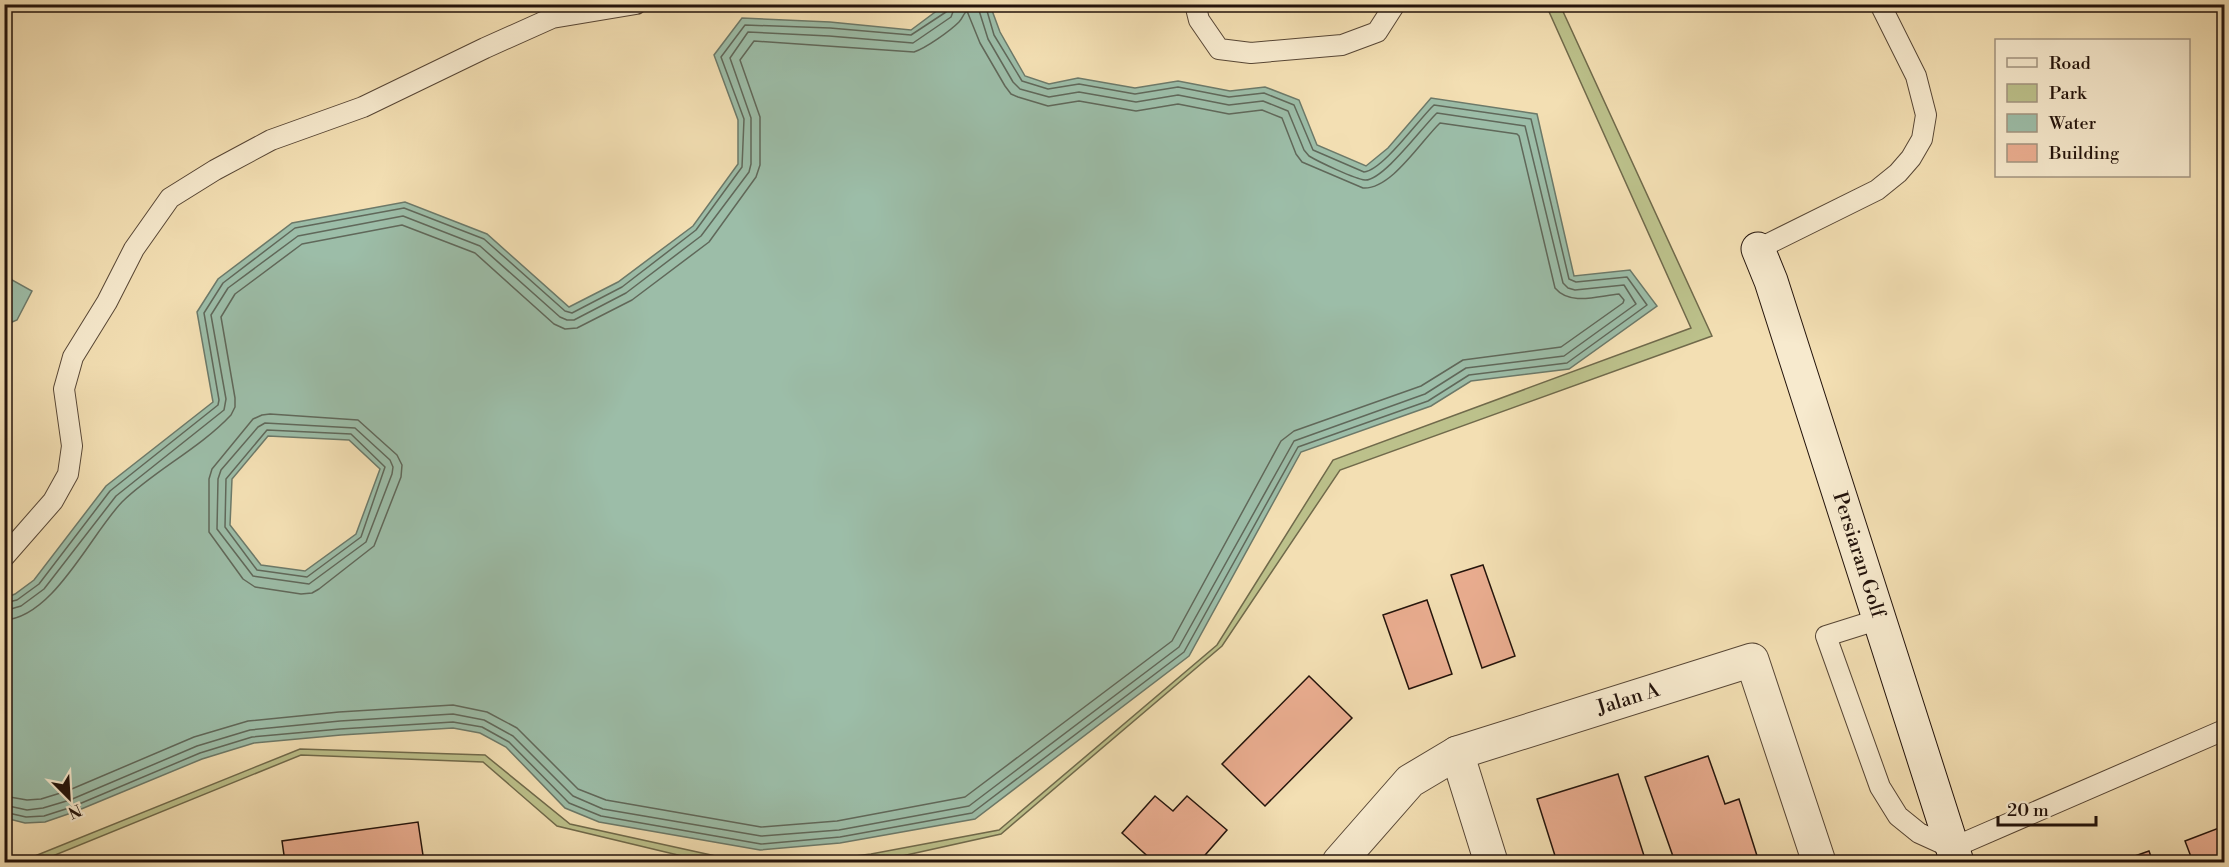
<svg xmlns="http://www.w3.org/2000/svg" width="2229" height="867" font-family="'Libre Bodoni',serif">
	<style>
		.green { fill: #bcc18b; stroke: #706a4b; stroke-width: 1.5 }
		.water { fill: #9cbda8; stroke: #6c7969; stroke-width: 1.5; fill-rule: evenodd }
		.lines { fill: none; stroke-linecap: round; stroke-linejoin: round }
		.shore { stroke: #60685a; stroke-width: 1.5 }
		.building { fill: #ebae91; stroke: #23130b; stroke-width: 1.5 }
		.lane-casing { stroke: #574635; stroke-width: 22 }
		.street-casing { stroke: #574635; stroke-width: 35 }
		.secondary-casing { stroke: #23130b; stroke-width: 35 }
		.lane { stroke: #f7eace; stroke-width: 20 }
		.street { stroke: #f7eace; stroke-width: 33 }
		.secondary { stroke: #f7eace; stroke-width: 33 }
		.labels { text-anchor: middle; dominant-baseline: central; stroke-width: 6; stroke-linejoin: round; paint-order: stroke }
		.street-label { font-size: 20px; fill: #23130b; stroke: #f7eace }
	</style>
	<rect width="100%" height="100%" fill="#f3dfb3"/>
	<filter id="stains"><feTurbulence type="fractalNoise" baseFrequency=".00333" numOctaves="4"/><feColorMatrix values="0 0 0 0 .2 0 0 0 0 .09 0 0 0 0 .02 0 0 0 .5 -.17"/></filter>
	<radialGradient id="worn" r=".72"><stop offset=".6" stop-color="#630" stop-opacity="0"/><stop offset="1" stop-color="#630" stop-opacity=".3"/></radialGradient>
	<!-- green -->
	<path class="green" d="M 1546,5 L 1560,5 L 1712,336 L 1340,470 L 1222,646 L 1001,834 L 884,860 L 867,862 L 808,862 L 871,854 L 999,830 L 1217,645 L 1333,460 L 1691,328 Z
		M 300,749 L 485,755 L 570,824 L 743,862 L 707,862 L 557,826 L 483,762 L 301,755 L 38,862 L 20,862 Z"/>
	<!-- water -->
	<path class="water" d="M 946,4 L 990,5 L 1000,32 L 1025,76 L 1049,84 L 1078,78 L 1135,88 L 1178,81 L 1230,91 L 1265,87 L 1299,100 L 1317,145 L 1366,166 L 1388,148 L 1431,98 L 1537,114 L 1574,276 L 1630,270 L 1657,306 L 1569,369 L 1471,381 L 1431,406 L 1301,452 L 1189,656 L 975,819 L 840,843 L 760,850 L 599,822 L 565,808 L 506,747 L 480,733 L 453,728 L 341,735 L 254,743 L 202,759 L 74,812 L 45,822 L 25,823 L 5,818 L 5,598 L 15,594 L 34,580 L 106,486 L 213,402 L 197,312 L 218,279 L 292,223 L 405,202 L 487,234 L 569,307 L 618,282 L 693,226 L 738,164 L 738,120 L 714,55 L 742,18 L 830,22 L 911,30 ZM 268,436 L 349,440 L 380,469 L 356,534 L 305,571 L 261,565 L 230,525 L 232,479 Z
		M 5,268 L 12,280 L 32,291 L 17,320 L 5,325 Z"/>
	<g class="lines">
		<!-- shore -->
		<path class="shore" d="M 270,414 L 358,420 L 397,455 L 402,465 L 401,477 L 374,546 L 319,589 L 312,593 L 301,594 L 255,587 L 243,579 L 209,532 L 209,479 L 212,469 L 253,419 L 262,415 Z
			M 265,423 L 355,428 L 390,460 L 393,467 L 392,474 L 366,542 L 309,584 L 253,576 L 217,529 L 218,479 L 221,470 L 258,427 Z
			M 267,430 L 351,434 L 385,467 L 361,537 L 307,577 L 257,570 L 225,527 L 226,479 Z
			M 4,603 L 17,600 L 39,584 L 110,491 L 218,405 L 219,400 L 204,313 L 223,283 L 295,228 L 404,208 L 484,239 L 565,311 L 572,313 L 622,287 L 696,230 L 742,167 L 744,119 L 721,57 L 745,25 L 830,28 L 911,35 L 946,12 L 948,4
			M 4,611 L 21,606 L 44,589 L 116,496 L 224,410 L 226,399 L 211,315 L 228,288 L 298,236 L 403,216 L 480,246 L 560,317 L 567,320 L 574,320 L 626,293 L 701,236 L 749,172 L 751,164 L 751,118 L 730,58 L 748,32 L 829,36 L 913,43 L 951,17 L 956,4
			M 4,620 C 53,618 91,534 122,502 C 155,470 199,449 231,415 L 235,407 L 235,398 L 221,317 L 235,294 L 302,244 L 402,225 L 475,253 L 554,324 L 565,329 L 577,328 L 632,300 L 709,242 L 756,177 L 760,165 L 760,117 L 740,60 L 754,41 L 914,52 C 926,48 950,31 959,22 C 963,18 963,14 967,11 L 980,43 L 1005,86 L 1011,94 L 1018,97 L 1048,106 L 1079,101 L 1136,111 L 1178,104 L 1229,114 L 1262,110 L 1282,118 L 1296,154 L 1302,162 L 1363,188 C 1391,190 1421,141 1440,123 L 1517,134 L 1519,136 L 1555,288 C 1570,306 1598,296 1619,294 L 1624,300 L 1623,303 L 1561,347 L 1463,360 L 1421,386 L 1294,431 L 1281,441 L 1172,641 L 965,797 L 837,821 L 761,827 L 606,800 L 578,789 L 517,728 L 487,712 L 453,705 L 339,712 L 248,721 L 194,737 L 67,791 L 41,799 L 27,800 L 4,796
			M 4,805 L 27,810 L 43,808 L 70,800 L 197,746 L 250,730 L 340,721 L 453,714 L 484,720 L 513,736 L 573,796 L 603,809 L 761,836 L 839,830 L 969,806 L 1179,647 L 1294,441 L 1425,394 L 1466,368 L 1564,356 L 1636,304 L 1624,285 L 1575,290 L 1568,288 L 1563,283 L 1525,126 L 1437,113 C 1423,126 1383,181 1365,180 C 1355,179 1319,162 1309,156 L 1304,150 L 1288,111 L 1263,101 L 1229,105 L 1178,95 L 1136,102 L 1079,92 L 1049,97 L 1020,89 L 1013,82 L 988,39 L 977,4
			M 4,812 L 26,817 L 44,816 L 72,807 L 200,753 L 252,737 L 340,729 L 453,722 L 482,727 L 509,742 L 569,803 L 601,816 L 761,844 L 840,837 L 972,813 L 1184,652 L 1298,447 L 1428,401 L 1469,375 L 1567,363 L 1647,305 L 1627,277 L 1576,282 L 1569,279 L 1531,119 L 1434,105 C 1419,119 1383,170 1364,172 L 1313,150 L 1294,105 L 1264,93 L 1229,97 L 1178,87 L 1135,94 L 1079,84 L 1048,89 L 1022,81 L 994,35 L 985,4"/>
	</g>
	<!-- building -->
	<path class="building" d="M 1483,565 L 1515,656 L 1482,668 L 1451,575 Z
		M 1427,600 L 1452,674 L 1409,689 L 1383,615 Z
		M 1309,676 L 1352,718 L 1265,806 L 1222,764 Z
		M 1708,756 L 1725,804 L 1739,799 L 1759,862 L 1675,862 L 1645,777 Z
		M 1618,774 L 1646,862 L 1557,862 L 1537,799 Z
		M 1155,796 L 1173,811 L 1187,796 L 1227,830 L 1199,862 L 1154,862 L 1122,833 Z
		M 418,822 L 424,862 L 285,862 L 282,841 Z
		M 2224,826 L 2224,862 L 2193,862 L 2185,841 Z
		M 2149,851 L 2153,862 L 2118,862 Z"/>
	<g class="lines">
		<!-- lane casing -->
		<g class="lane-casing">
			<path id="lane" d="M 1195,4 L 1199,20 L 1219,49 L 1251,53 L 1342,45 L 1377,32 L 1395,4
				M 1758,249 L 1877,190 L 1898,173 L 1911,158 L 1922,139 L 1926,115 L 1916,76 L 1880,4
				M 4,557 L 53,501 L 68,474 L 72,446 L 64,389 L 73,357 L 107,302 L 134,249 L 170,198 L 215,170 L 271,140 L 363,107 L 485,48 L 552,18 L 636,4
				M 1880,619 L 1826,636 L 1880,787 L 1898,816 L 1919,833 L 1952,848 L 2224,730"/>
		</g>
		<!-- street casing -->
		<g class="street-casing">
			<g id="street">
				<path d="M 1457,753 L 1491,862"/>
				<path id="s1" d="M 1339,862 L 1410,781 L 1457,753 L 1752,660 L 1819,862"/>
			</g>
		</g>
		<!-- secondary casing -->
		<g class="secondary-casing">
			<g id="secondary">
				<path id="s2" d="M 1758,249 L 1771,281 L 1957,862"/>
			</g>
		</g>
		<!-- lane -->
		<use href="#lane" class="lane"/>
		<!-- street -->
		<use href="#street" class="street"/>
		<!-- secondary -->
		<use href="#secondary" class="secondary"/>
	</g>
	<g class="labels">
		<!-- street labels -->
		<g class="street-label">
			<text stroke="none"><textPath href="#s2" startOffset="322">Persiaran Golf</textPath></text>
			<text stroke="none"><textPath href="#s1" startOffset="342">Jalan A</textPath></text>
		</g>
	</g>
	<!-- margin -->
	<rect width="2229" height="867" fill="none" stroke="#f3dfb3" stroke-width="24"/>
	<rect x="6" y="6" width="2217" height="855" fill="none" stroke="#23130b" stroke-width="3"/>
	<rect x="12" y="12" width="2205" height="843" fill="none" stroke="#23130b" stroke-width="1.5"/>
	<!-- legend -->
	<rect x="1995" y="39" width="195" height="138" fill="#f7eace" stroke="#a29480" stroke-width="1.5"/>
	<rect x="2007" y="58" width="30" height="9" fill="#f7eace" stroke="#a29480" stroke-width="1.5"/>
	<text x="2049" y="69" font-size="18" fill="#23130b">Road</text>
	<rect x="2007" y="84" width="30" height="18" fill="#bcc18b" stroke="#a29480" stroke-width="1.5"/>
	<text x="2049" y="99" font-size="18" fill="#23130b">Park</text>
	<rect x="2007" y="114" width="30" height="18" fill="#9cbda8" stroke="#a29480" stroke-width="1.5"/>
	<text x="2049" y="129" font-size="18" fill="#23130b">Water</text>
	<rect x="2007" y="144" width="30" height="18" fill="#ebae91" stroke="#a29480" stroke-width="1.5"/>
	<text x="2049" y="159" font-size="18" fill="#23130b">Building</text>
	<!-- north arrow -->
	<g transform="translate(69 798) rotate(156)" stroke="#f7eace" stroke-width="4.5" paint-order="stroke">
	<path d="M0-4.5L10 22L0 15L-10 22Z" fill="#23130b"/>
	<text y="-9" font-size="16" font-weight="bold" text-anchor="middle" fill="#23130b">N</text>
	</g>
	<!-- scale -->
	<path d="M1998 816v9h98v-9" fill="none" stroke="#23130b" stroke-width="3"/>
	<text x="2007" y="816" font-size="18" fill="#23130b" stroke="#f7eace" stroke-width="4.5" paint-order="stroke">20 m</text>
	<rect width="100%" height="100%" filter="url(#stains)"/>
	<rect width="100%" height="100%" fill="url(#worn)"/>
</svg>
